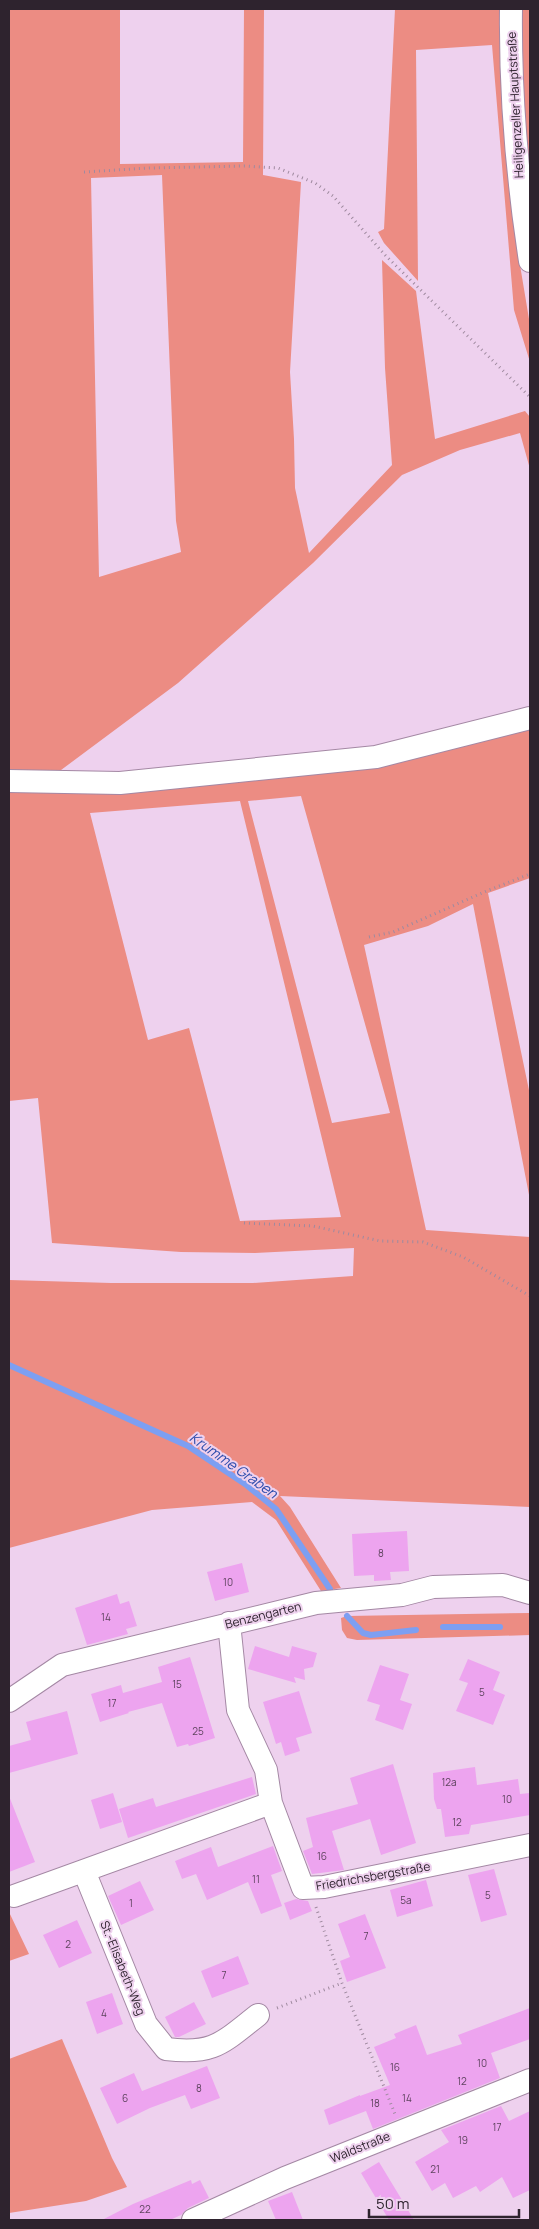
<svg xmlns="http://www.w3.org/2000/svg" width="539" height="2229" font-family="Manrope,sans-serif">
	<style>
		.green { fill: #ec8c83; fill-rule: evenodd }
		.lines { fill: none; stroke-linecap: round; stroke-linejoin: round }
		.stream { stroke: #7d9ff2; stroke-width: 6 }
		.building { fill: #eda4ef }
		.minor-casing { stroke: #a488a4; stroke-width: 24 }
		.path { stroke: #9f8a9f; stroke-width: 3; stroke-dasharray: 1 4; stroke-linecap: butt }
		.minor { stroke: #fff; stroke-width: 22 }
		.labels { text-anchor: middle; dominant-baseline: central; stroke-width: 4; stroke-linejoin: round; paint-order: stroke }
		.number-label { font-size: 10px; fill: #5e435e }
		.street-label { font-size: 12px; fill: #2e232e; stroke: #eed1ee }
		.water-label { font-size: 14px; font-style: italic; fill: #2b4bab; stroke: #eed1ee }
	</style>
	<rect width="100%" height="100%" fill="#eed1ee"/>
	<!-- green -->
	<path class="green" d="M 9,9 L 120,9 L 120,164 L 243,162 L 244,9 L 264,9 L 263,175 L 301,182 L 290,372 L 294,439 L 295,488 L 309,553 L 392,465 L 385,368 L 382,260 L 416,291 L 435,439 L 525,411 L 530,417 L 530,469 L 520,433 L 460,450 L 402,475 L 313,563 L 178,683 L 53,776 L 9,774 ZM 162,175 L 176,521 L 181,552 L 99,577 L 91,178 Z
		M 395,9 L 501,9 L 520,265 L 530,325 L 530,362 L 514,310 L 492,45 L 416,50 L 418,281 L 384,243 L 378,232 L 384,229 Z
		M 520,9 L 530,9 L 530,181 L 525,126 Z
		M 530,722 L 530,878 L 488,893 L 530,1095 L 530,1200 L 473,904 L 428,926 L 364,945 L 426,1230 L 530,1237 L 530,1507 L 280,1496 L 290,1507 L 341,1588 L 321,1591 L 276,1520 L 252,1502 L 152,1510 L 9,1548 L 9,1280 L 111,1283 L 253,1283 L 353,1276 L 354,1248 L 255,1253 L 181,1252 L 52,1243 L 38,1098 L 9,1101 L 9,790 L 88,793 ZM 301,796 L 390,1113 L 332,1123 L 248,801 ZM 240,801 L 341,1217 L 240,1221 L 189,1028 L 148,1040 L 90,813 Z
		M 530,1613 L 530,1635 L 357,1640 L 347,1638 L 342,1630 L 341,1618 L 347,1616 Z
		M 9,1912 L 29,1954 L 9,1961 Z
		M 62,2039 L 112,2158 L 127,2187 L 86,2201 L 9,2213 L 9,2059 Z"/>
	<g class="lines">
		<!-- stream -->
		<path class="stream" d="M 9,1365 L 188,1446 L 245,1484 L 276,1509 L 330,1589
			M 347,1616 L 363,1633 L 371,1635 L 416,1630
			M 443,1627 L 500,1627"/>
	</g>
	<!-- building -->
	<path class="building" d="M 407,1531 L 409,1571 L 390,1572 L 391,1580 L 374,1581 L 374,1575 L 354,1576 L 352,1534 Z
		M 242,1563 L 249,1592 L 215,1601 L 207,1572 Z
		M 117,1594 L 120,1604 L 129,1601 L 137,1626 L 126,1629 L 128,1634 L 87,1645 L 75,1608 Z
		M 255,1646 L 289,1657 L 292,1646 L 317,1653 L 313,1667 L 304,1669 L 305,1680 L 294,1677 L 296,1683 L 248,1669 Z
		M 190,1657 L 215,1738 L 189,1746 L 188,1744 L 177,1747 L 162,1703 L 128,1712 L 129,1713 L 100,1722 L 91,1694 L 121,1685 L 123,1693 L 162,1682 L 158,1667 Z
		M 468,1659 L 500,1672 L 493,1690 L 505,1695 L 493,1725 L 456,1711 L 468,1683 L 459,1680 Z
		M 380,1665 L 409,1674 L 400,1700 L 412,1704 L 403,1730 L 375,1720 L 380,1705 L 367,1701 Z
		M 299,1691 L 312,1733 L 296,1738 L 300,1751 L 285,1756 L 281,1742 L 276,1744 L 263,1702 Z
		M 67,1711 L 78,1754 L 9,1773 L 9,1746 L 31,1740 L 26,1722 Z
		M 393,1764 L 416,1843 L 381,1855 L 370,1819 L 332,1831 L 344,1870 L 312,1874 L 303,1851 L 313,1847 L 306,1818 L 358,1804 L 350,1778 Z
		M 475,1767 L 477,1785 L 518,1779 L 520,1794 L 530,1793 L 530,1815 L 471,1825 L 469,1834 L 445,1837 L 441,1809 L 437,1809 L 434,1799 L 433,1773 Z
		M 252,1777 L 256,1794 L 128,1838 L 119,1809 L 153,1798 L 156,1807 Z
		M 113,1793 L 122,1822 L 100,1829 L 91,1800 Z
		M 9,1796 L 35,1862 L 9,1872 Z
		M 273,1846 L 282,1871 L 271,1875 L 282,1906 L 261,1914 L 248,1882 L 207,1900 L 196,1874 L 182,1879 L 175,1861 L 211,1847 L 218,1867 Z
		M 494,1869 L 507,1915 L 481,1922 L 468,1875 Z
		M 426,1880 L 433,1906 L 397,1917 L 390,1890 Z
		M 140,1881 L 154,1910 L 121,1925 L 108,1896 Z
		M 296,1899 L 308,1901 L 312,1911 L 290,1920 L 284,1903 Z
		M 365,1914 L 386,1968 L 347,1982 L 340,1961 L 350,1957 L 338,1924 Z
		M 77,1920 L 92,1953 L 59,1968 L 43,1935 Z
		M 238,1956 L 249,1984 L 212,1998 L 201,1971 Z
		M 112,1993 L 123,2024 L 97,2034 L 86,2002 Z
		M 194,2002 L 206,2024 L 179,2037 L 175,2037 L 165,2017 Z
		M 530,2008 L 530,2039 L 491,2053 L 500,2078 L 373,2129 L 366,2111 L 329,2125 L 324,2110 L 360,2095 L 360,2096 L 390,2085 L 374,2047 L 396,2038 L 394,2034 L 416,2025 L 427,2055 L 462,2044 L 458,2035 Z
		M 207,2066 L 220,2098 L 191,2109 L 185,2095 L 150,2108 L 117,2124 L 100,2088 L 134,2073 L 142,2091 Z
		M 501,2106 L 509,2121 L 530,2111 L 530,2190 L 513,2198 L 502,2177 L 480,2192 L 476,2186 L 453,2198 L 445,2183 L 432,2191 L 415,2162 L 449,2142 L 441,2130 Z
		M 379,2162 L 402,2200 L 414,2220 L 389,2220 L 361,2173 Z
		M 191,2180 L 192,2184 L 200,2180 L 209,2198 L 188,2208 L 181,2215 L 170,2220 L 102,2220 L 133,2204 Z
		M 292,2192 L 303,2220 L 276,2220 L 268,2201 Z"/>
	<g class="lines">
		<!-- minor casing -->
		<g class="minor-casing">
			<path id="minor" d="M 511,9 C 510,94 517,177 530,261
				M 9,781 L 120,783 L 376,757 L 530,718
				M 229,1623 L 238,1710 L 266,1770 L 271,1803 L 303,1888 L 324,1887 L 530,1845
				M 9,1701 L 62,1665 L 316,1603 L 402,1595 L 433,1587 L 503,1585 L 530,1593
				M 84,1871 L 146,2024 L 166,2049 C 214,2055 222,2043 258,2015
				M 14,1896 L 271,1803
				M 193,2220 L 285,2178 L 530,2080"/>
		</g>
		<!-- path -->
		<path class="path" d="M 84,172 L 149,168 L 244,166 L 278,168 L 315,183 L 333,196 L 385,255 L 530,397
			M 369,937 L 393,932 L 489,890 L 530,874
			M 244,1223 L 313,1226 L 380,1241 L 423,1242 L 463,1257 L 530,1296
			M 316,1907 L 342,1983 L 395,2114
			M 277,2008 L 342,1983"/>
		<!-- minor -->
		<use href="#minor" class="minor"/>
	</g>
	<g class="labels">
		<!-- number labels -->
		<g class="number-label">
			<text x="381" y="1553">8</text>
			<text x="228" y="1582">10</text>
			<text x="106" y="1617">14</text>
			<text x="177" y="1684">15</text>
			<text x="482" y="1692">5</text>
			<text x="112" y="1703">17</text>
			<text x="198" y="1731">25</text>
			<text x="449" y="1782">12a</text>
			<text x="507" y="1799">10</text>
			<text x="457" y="1822">12</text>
			<text x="322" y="1856">16</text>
			<text x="256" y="1879">11</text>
			<text x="488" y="1895">5</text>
			<text x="406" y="1900">5a</text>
			<text x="131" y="1903">1</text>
			<text x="366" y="1936">7</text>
			<text x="68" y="1944">2</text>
			<text x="224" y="1975">7</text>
			<text x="104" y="2013">4</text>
			<text x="482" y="2063">10</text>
			<text x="395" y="2067">16</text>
			<text x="462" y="2081">12</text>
			<text x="199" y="2088">8</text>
			<text x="125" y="2098">6</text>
			<text x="407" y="2098">14</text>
			<text x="375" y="2103">18</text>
			<text x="497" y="2127">17</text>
			<text x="463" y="2140">19</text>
			<text x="435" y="2169">21</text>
			<text x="145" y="2209">22</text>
		</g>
		<!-- street labels -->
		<g class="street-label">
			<text transform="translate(515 105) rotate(-93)">Heiligenzeller Hauptstraße</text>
			<text transform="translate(263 1615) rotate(-14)">Benzengarten</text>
			<text transform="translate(373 1876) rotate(-10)">Friedrichsbergstraße</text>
			<text transform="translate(123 1968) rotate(68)">St.-Elisabeth-Weg</text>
			<text transform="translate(360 2147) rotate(-22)">Waldstraße</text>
		</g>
		<!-- water labels -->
		<g class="water-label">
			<text transform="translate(234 1465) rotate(35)">Krumme Graben</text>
		</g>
	</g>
	<!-- border -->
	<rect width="539" height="2229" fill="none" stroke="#2e232e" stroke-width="20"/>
	<!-- scale -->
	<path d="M369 2209v8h150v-8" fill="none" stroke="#2e232e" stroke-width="2.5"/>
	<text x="376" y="2209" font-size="15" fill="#2e232e" stroke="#eed1ee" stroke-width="4" paint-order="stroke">50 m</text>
</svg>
